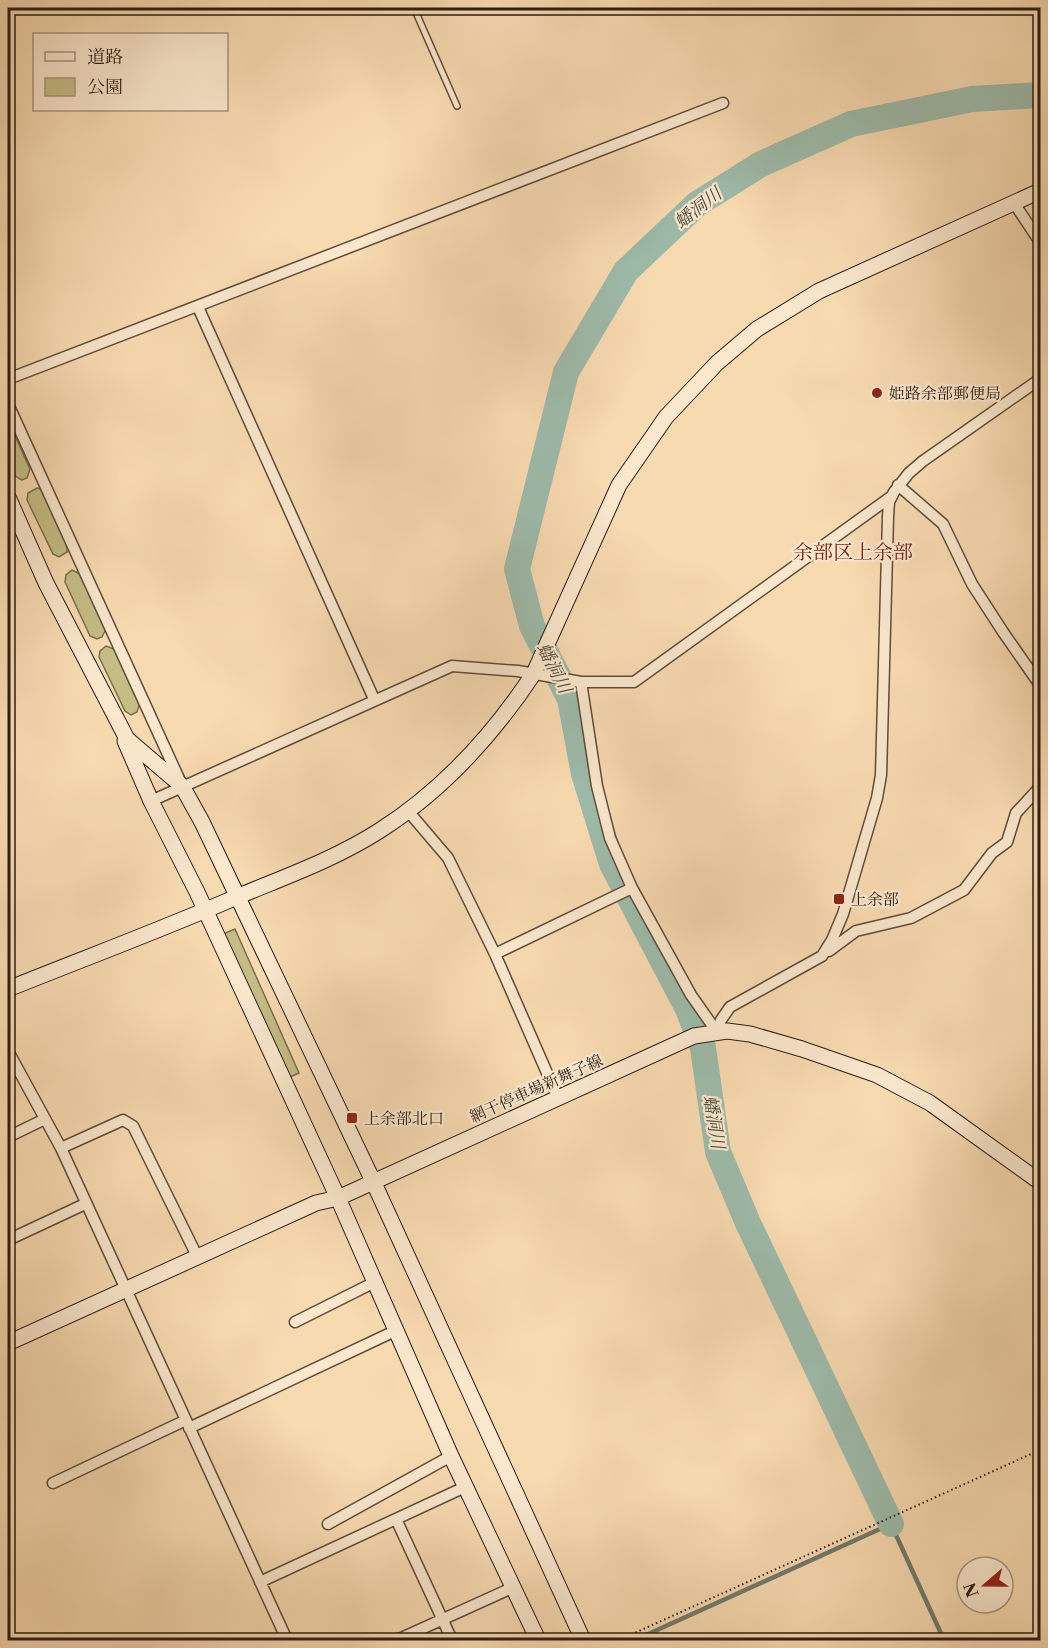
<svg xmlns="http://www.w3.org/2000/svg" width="1048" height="1648" font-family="'Libre Caslon Text','Noto Serif JP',serif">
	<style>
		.green { fill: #c5bd86; stroke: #786d4d; stroke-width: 1.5 }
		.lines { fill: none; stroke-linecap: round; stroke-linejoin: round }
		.stream { stroke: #6f7c6e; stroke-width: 4.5 }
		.river { stroke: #9dbbaa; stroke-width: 26 }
		.lane-casing { stroke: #5e4c3b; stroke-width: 8 }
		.street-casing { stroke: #5e4c3b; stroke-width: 13 }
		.secondary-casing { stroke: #2b1d14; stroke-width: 17 }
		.path { stroke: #2b1d14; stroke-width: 2; stroke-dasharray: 1.5 3; stroke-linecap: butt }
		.lane { stroke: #fae7cc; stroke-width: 5 }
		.street { stroke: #fae7cc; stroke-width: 10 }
		.secondary { stroke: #fae7cc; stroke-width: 15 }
		.poi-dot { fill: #8f2418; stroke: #fae7cc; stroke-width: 2 }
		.labels { text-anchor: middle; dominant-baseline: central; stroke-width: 4.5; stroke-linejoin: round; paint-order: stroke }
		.poi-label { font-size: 16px; fill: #2b1d14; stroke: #fae7cc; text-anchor: start }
		.street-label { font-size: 16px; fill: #2b1d14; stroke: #fae7cc }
		.water-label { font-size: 18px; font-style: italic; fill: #4d4c41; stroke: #fae7cc }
		.quarter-label { font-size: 20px; fill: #7a1f14; stroke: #fae7cc }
	</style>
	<rect width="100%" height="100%" fill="#f8dab1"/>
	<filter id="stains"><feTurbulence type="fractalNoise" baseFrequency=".00333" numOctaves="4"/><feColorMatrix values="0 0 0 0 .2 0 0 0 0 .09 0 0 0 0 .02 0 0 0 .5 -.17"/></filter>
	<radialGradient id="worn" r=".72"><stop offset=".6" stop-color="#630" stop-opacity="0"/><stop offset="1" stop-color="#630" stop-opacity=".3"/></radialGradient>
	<!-- green -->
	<path class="green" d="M 8,420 L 30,469 L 27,478 L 22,480 C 1,472 7,438 8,420 Z
		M 37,488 L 41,489 L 67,544 L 67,552 L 59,557 L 53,554 L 27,500 L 28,493 Z
		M 72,570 L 80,574 L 104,626 L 105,631 L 102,637 L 97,639 L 90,636 L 65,582 L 66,575 Z
		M 106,646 L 114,649 L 139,701 L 139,706 L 137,712 L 131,715 L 125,711 L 99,657 L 100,651 Z
		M 235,929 L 299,1073 L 281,1081 L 216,937 Z"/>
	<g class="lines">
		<!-- stream -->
		<path class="stream" d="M 635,1640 L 891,1524 L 944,1640"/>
		<!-- river -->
		<path class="river" d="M 891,1524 L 748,1223 L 718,1152 L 703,1048 L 688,1009 L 612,864 L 584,774 L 570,699 L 532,626 L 517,569 L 566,372 L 626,271 L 697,204 L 761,164 L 851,124 L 972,99 L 1040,95"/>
		<!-- lane casing -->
		<g class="lane-casing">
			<path id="lane" d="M 414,8 L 457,106"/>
		</g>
		<!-- street casing -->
		<g class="street-casing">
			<path id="street" d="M 1014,203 L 1040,242
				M 198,307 L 374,699
				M 8,379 L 723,103
				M 8,404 L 181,783
				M 898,485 L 943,524 L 972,584 L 1003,632 L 1040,685
				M 581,682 L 597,786 L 610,838 L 632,888 L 691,995 L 717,1032
				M 151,801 L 452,666 L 518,671 L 581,682 L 634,682 L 892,496
				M 408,811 L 448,858 L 495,954 L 558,1098
				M 829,951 L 856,931 L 911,918 L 964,890 L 992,853 L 1007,842 L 1016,813 L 1040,787
				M 495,954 L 632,888
				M 717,1032 L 721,1020 L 730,1007 L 822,956 L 832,940 L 843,914 L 877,798 L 881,775 L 888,517 L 889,502 L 894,492 L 909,473 L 923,461 L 1040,379
				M 8,1051 L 61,1148 L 287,1640
				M 8,1137 L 45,1119
				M 61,1148 L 123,1120 L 133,1126 L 197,1256
				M 8,1240 L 85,1204
				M 295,1322 L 375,1282
				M 189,1428 L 397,1330
				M 53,1483 L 186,1420
				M 396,1519 L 452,1640
				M 328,1524 L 451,1456
				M 260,1582 L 465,1487
				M 397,1640 L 514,1587"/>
		</g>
		<!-- secondary casing -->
		<g class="secondary-casing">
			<path id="secondary" d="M 8,497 L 46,583 L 127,739 L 182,786 L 202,822 L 373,1181 L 583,1640
				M 125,741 L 151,801 L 197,892 L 338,1198 L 451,1456 L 538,1640
				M 8,989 C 85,958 163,929 239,896 C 287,876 335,859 379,831 C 442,791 493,735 534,673 L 619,485 L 666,417 L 717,363 L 757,329 L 819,291 L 1040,191
				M 8,1343 L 316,1203 L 338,1198 L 694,1036 L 727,1031 L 750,1034 L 802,1049 L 877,1075 L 930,1103 L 1040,1182"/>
		</g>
		<!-- path -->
		<path class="path" d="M 619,1640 L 1040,1450"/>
		<!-- lane -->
		<use href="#lane" class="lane"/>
		<!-- street -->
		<use href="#street" class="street"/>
		<!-- secondary -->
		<use href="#secondary" class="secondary"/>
	</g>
	<!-- markers -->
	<g class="poi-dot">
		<circle cx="877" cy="393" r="6"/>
		<rect x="833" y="893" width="12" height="12" rx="3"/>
		<rect x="346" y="1112" width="12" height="12" rx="3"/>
	</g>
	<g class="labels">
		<!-- poi labels -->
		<g class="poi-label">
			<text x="889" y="393">姫路余部郵便局</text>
			<text x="851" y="899">上余部</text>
			<text x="364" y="1118">上余部北口</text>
		</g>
		<!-- street labels -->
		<g class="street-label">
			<text transform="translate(536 1088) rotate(-24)">網干停車場新舞子線</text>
		</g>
		<!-- water labels -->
		<g class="water-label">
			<text transform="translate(698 208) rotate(-38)">蟠洞川</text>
			<text transform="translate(554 668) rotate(63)">蟠洞川</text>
			<text transform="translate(714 1122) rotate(81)">蟠洞川</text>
		</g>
		<!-- quarter labels -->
		<g class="quarter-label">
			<text x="853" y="552">余部区上余部</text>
		</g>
	</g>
	<!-- margin -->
	<rect width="1048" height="1648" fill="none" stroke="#f8dab1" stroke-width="30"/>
	<rect x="9" y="9" width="1030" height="1630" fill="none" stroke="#2b1d14" stroke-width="3"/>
	<rect x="15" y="15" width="1018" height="1618" fill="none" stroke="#2b1d14" stroke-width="1.5"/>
	<!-- legend -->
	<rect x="33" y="33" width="195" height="78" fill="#fae7cc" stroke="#a79682" stroke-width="1.5"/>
	<rect x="45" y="52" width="30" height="9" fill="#fae7cc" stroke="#a79682" stroke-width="1.5"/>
	<text x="87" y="63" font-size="18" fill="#2b1d14">道路</text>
	<rect x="45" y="78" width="30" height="18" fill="#c5bd86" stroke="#a79682" stroke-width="1.5"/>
	<text x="87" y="93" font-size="18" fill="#2b1d14">公園</text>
	<!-- north arrow -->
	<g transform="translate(985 1585) rotate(250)"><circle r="28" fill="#fae7cc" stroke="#a79682" stroke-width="1.5"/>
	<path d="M0-4.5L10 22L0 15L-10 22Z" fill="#8f2418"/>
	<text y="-9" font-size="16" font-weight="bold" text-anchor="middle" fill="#2b1d14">N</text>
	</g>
	<rect width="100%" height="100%" filter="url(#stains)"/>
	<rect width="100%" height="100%" fill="url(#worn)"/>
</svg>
